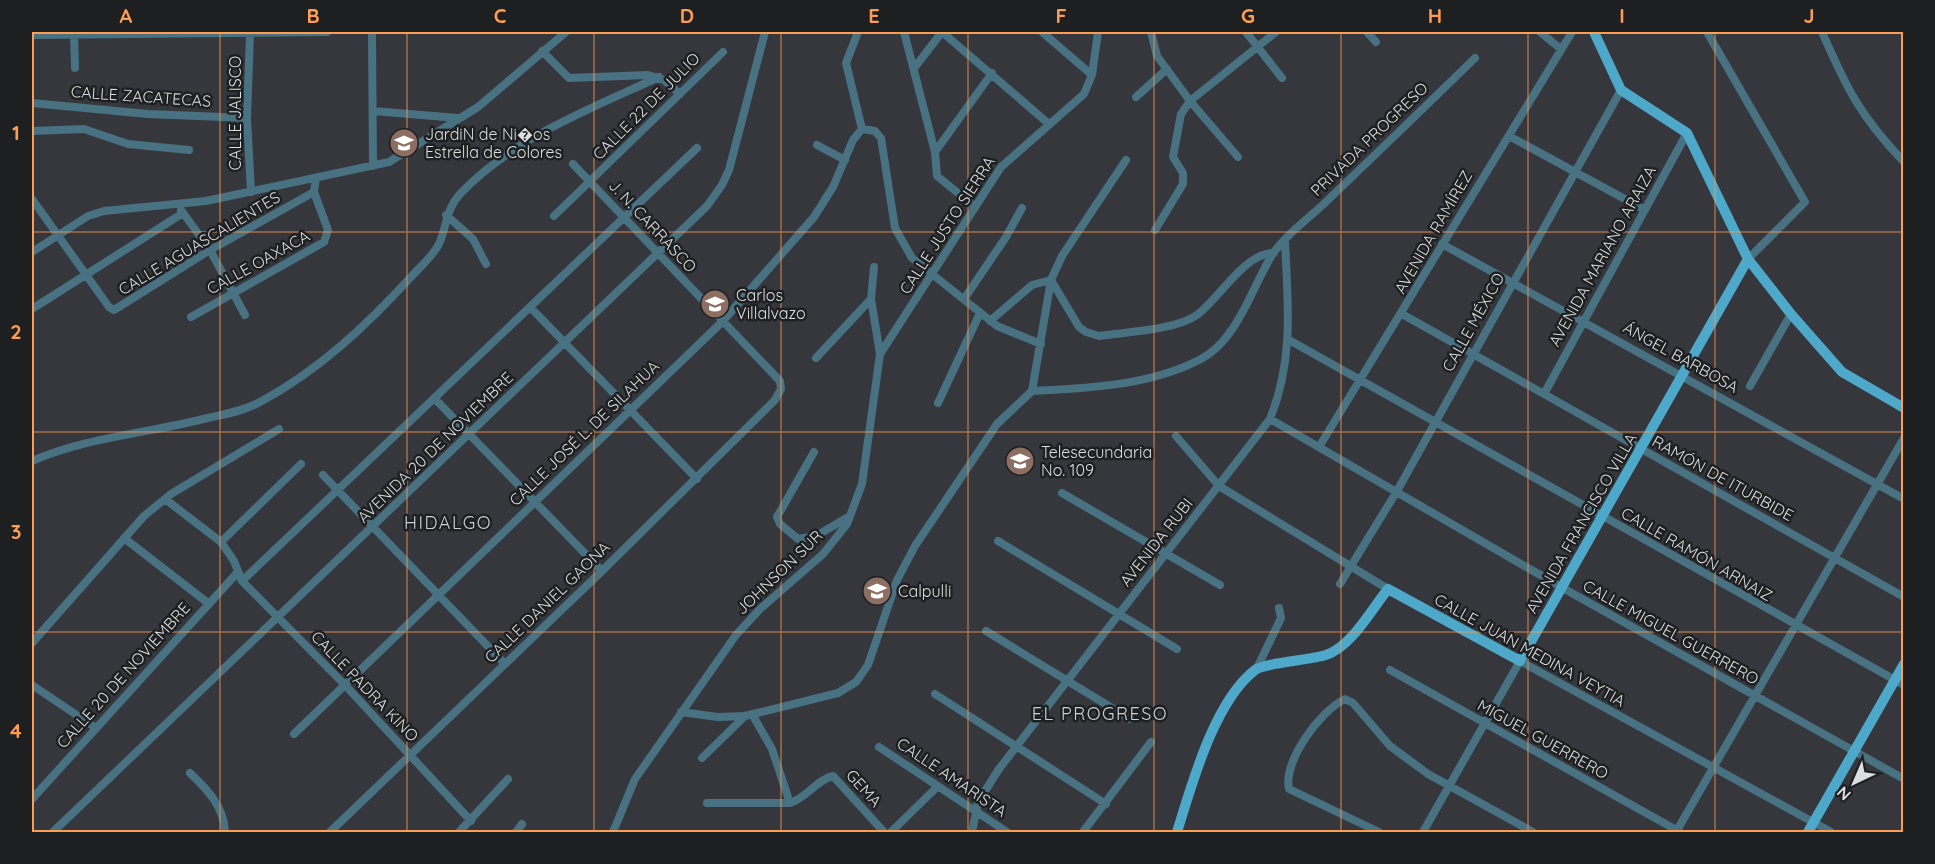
<svg xmlns="http://www.w3.org/2000/svg" width="1935" height="864" font-family="Quicksand,sans-serif">
	<style>
		.lines { fill: none; stroke-linecap: round; stroke-linejoin: round }
		.minor { stroke: #487181; stroke-width: 8 }
		.major { stroke: #4ea8ca; stroke-width: 10 }
		.grid { fill: none; stroke: #fd9d54; stroke-width: 1.5; stroke-opacity: 0.55 }
		.labels { text-anchor: middle; dominant-baseline: central; stroke-width: 5; stroke-linejoin: round; paint-order: stroke }
		.street-label { font-size: 16px; fill: #dcdee1; stroke: #1e1f21 }
		.poi-label { font-size: 16px; fill: #dcdee1; stroke: #1e1f21; text-anchor: start }
		.neighbourhood-label { font-size: 18px; letter-spacing: 1.5px; fill: #cccfd5; stroke: #1e1f21 }
		.neatline { fill: none; stroke: #fd9d54; stroke-width: 2 }
		.grid-label { font-size: 20px; text-anchor: middle; font-weight: bold; fill: #fd9d54 }
	</style>
	<rect width="100%" height="100%" fill="#35373c"/>
	<g class="lines">
		<!-- minor -->
		<path class="minor" d="M 74,32 L 75,68
			M 372,32 L 373,166
			M 858,32 L 846,63 L 862,129
			M 904,32 L 935,152 L 937,176 L 974,206
			M 942,32 L 1049,124
			M 1042,32 L 1092,75
			M 1151,32 L 1157,56 L 1190,101 L 1238,157
			M 1246,32 L 1282,78
			M 1367,32 L 1376,42
			M 1540,32 L 1561,49
			M 1707,32 L 1805,202 L 1748,259
			M 1822,32 C 1847,89 1860,116 1904,162
			M 250,33 L 247,118 L 251,192
			M 32,35 L 327,32
			M 542,51 L 569,78 L 648,75 L 664,80 L 680,94
			M 915,67 L 942,32
			M 1136,97 L 1167,69
			M 32,103 L 148,114 L 247,118
			M 373,111 L 458,118
			M 862,129 L 875,131 L 881,138 L 895,228 L 912,258 L 997,326 L 1041,344
			M 32,131 L 84,129 L 128,144 L 189,150
			M 1509,136 L 1645,210
			M 817,145 L 845,160
			M 935,152 L 992,73
			M 32,199 L 109,307 L 114,310 L 210,250 L 314,192 L 316,178
			M 181,210 L 210,250 L 245,315
			M 446,215 L 473,239 L 486,264
			M 554,216 L 723,52
			M 1155,230 L 1183,184 L 1183,173 L 1173,157 L 1181,114 L 1190,101 L 1276,32
			M 1442,244 L 1904,499
			M 32,252 L 88,216 L 104,211 L 206,201 L 389,162 L 478,107 L 566,32
			M 1051,280 L 1079,327 L 1086,332 L 1099,336 C 1125,332 1176,330 1197,315 C 1220,298 1244,253 1274,253
			M 964,299 L 1006,237 L 1022,208
			M 530,307 L 697,479
			M 32,309 L 183,213
			M 1402,314 L 1904,597
			M 191,317 L 324,242 L 328,230 L 314,192
			M 990,321 L 1032,285 L 1051,280
			M 1289,340 L 1904,685
			M 880,354 L 1001,167 L 1084,94 L 1092,75 L 1098,32
			M 816,358 L 871,299
			M 1750,386 L 1791,314
			M 1032,391 C 1088,388 1150,386 1201,359 C 1238,339 1251,289 1272,255 C 1286,234 1312,216 1330,198 C 1379,151 1427,105 1475,58
			M 1032,391 L 1051,280 L 1062,256 L 1126,160
			M 1544,394 L 1687,133
			M 434,398 L 602,571
			M 938,403 L 980,313
			M 1270,419 L 1561,587 L 1904,779
			M 1176,436 L 1219,486 L 1388,589
			M 1319,447 L 1572,32
			M 814,452 L 777,517 L 780,524 L 798,539 L 816,536 L 850,516
			M 32,461 C 87,437 149,433 208,418 C 225,414 244,411 260,402 C 318,371 366,326 410,278 C 419,268 433,256 439,244 C 447,226 446,209 460,194 C 513,138 590,109 659,77
			M 323,475 L 505,664
			M 1062,493 L 1220,585
			M 165,499 L 221,542 L 234,561 L 242,581 L 345,685 L 471,821
			M 124,538 L 208,603
			M 998,541 L 1177,649
			M 221,542 L 301,464
			M 242,581 L 697,148
			M 1340,584 L 1397,491 L 1621,90
			M 986,631 L 1130,719
			M 32,643 L 144,516 L 171,494 L 279,429
			M 1257,668 L 1281,618 L 1279,608
			M 1390,670 L 1680,832
			M 32,685 L 96,728
			M 935,694 L 1106,804
			M 681,712 L 718,717 L 745,716 L 838,693 L 856,682 L 868,665 L 897,580 L 915,546 L 997,424 L 1032,391
			M 752,714 L 772,749 L 790,803
			M 294,734 L 722,322 L 814,217 L 833,187 L 853,140 L 862,129
			M 879,747 L 1007,832
			M 702,758 L 745,716
			M 190,773 C 208,790 224,807 225,832
			M 32,799 L 237,573
			M 707,803 L 790,803 C 807,798 816,780 833,776 L 884,832
			M 53,832 L 707,206 L 722,185 L 729,170 L 765,32
			M 330,832 L 602,571 L 775,400 L 781,389 L 780,381 L 573,164
			M 459,832 L 508,779
			M 516,832 L 522,824
			M 613,832 L 635,779 L 736,635 L 760,609 L 823,554 L 847,524 L 862,484 L 880,354 L 871,299 L 874,267
			M 891,832 L 938,786
			M 972,832 L 978,802 L 999,769 L 1270,419 C 1294,359 1288,305 1285,242
			M 1083,832 L 1151,742
			M 1379,832 L 1289,789 C 1283,761 1320,711 1345,699 L 1353,703 L 1390,746 L 1428,774 L 1533,832
			M 1423,832 L 1520,661 L 1831,832
			M 1676,832 L 1904,438"/>
		<!-- major -->
		<path class="major" d="M 1594,32 L 1621,90 L 1687,133 L 1748,259 L 1791,314 L 1842,372 L 1904,408
			M 1177,832 C 1192,784 1214,702 1255,670 C 1264,663 1310,660 1326,655 C 1352,646 1371,610 1388,589 L 1520,661 L 1748,259
			M 1808,832 L 1904,664"/>
	</g>
	<!-- grid -->
	<path class="grid" d="M 220,32 L 220,832M 407,32 L 407,832M 594,32 L 594,832M 781,32 L 781,832M 968,32 L 968,832M 1154,32 L 1154,832M 1341,32 L 1341,832M 1528,32 L 1528,832M 1715,32 L 1715,832M 32,232 L 1904,232M 32,432 L 1904,432M 32,632 L 1904,632"/>
	<!-- icons -->
	<defs>
		<g id="school-disc" transform="scale(1.5)"><circle r="9.5" fill="#8d6e63" stroke="#1e1f21"/><path d="M0-5L7-2L0 1L-7-2ZM-4 1L0 2.5L4 1V4Q0 6-4 4Z" fill="#fff"/></g>
	</defs>
	<g fill-rule="evenodd">
		<use href="#school-disc" x="404" y="143"/>
		<use href="#school-disc" x="715" y="304"/>
		<use href="#school-disc" x="1020" y="461"/>
		<use href="#school-disc" x="877" y="591"/>
	</g>
	<g class="labels">
		<!-- street labels -->
		<g class="street-label">
			<text transform="translate(141 96) rotate(4)">CALLE ZACATECAS</text>
			<text transform="translate(646 106) rotate(-45)">CALLE 22 DE JULIO</text>
			<text transform="translate(235 113) rotate(-90)">CALLE JALISCO</text>
			<text transform="translate(1369 139) rotate(-44)">PRIVADA PROGRESO</text>
			<text transform="translate(947 225) rotate(-57)">CALLE JUSTO SIERRA</text>
			<text transform="translate(653 226) rotate(47)">J. N. CARRASCO</text>
			<text transform="translate(1433 232) rotate(-60)">AVENIDA RAMÍREZ</text>
			<text transform="translate(199 243) rotate(-31)">CALLE AGUASCALIENTES</text>
			<text transform="translate(1602 256) rotate(-61)">AVENIDA MARIANO ARAIZA</text>
			<text transform="translate(258 262) rotate(-29)">CALLE OAXACA</text>
			<text transform="translate(1473 322) rotate(-61)">CALLE MÉXICO</text>
			<text transform="translate(1681 357) rotate(29)">ÁNGEL BARBOSA</text>
			<text transform="translate(584 433) rotate(-44)">CALLE JOSÉ L. DE SILAHUA</text>
			<text transform="translate(435 447) rotate(-44)">AVENIDA 20 DE NOVIEMBRE</text>
			<text transform="translate(1723 478) rotate(29)">RAMÓN DE ITURBIDE</text>
			<text transform="translate(1581 523) rotate(-60)">AVENIDA FRANCISCO VILLA</text>
			<text transform="translate(1156 542) rotate(-52)">AVENIDA RUBI</text>
			<text transform="translate(1697 554) rotate(30)">CALLE RAMÓN ARNAIZ</text>
			<text transform="translate(779 572) rotate(-44)">JOHNSON SUR</text>
			<text transform="translate(547 602) rotate(-44)">CALLE DANIEL GAONA</text>
			<text transform="translate(1671 632) rotate(29)">CALLE MIGUEL GUERRERO</text>
			<text transform="translate(1530 650) rotate(29)">CALLE JUAN MEDINA VEYTIA</text>
			<text transform="translate(123 675) rotate(-48)">CALLE 20 DE NOVIEMBRE</text>
			<text transform="translate(365 686) rotate(46)">CALLE PADRA KINO</text>
			<text transform="translate(1543 739) rotate(29)">MIGUEL GUERRERO</text>
			<text transform="translate(952 777) rotate(34)">CALLE AMARISTA</text>
			<text transform="translate(864 788) rotate(48)">GEMA</text>
		</g>
		<!-- poi labels -->
		<g class="poi-label">
			<text x="425" y="134">JardiN de Ni�os<tspan x="425" dy="18">Estrella de Colores</tspan></text>
			<text x="736" y="295">Carlos<tspan x="736" dy="18">Villalvazo</tspan></text>
			<text x="1041" y="452">Telesecundaria<tspan x="1041" dy="18">No. 109</tspan></text>
			<text x="898" y="591">Calpulli</text>
		</g>
		<!-- neighbourhood labels -->
		<g class="neighbourhood-label">
			<text x="448" y="522">HIDALGO</text>
			<text x="1100" y="713">EL PROGRESO</text>
		</g>
	</g>
	<!-- border -->
	<rect width="1935" height="864" fill="none" stroke="#1e1f21" stroke-width="66"/>
	<!-- north arrow -->
	<g transform="translate(1854 783) rotate(224)" stroke="#1e1f21" stroke-width="4.5" paint-order="stroke">
	<path d="M0-4.5L10 22L0 15L-10 22Z" fill="#dcdee1"/>
	<text y="-9" font-size="16" font-weight="bold" text-anchor="middle" fill="#dcdee1">N</text>
	</g>
	<rect x="33" y="33" width="1869" height="798" class="neatline"/>
	<g class="grid-label">
		<text x="126" y="23">A</text>
		<text x="313" y="23">B</text>
		<text x="500" y="23">C</text>
		<text x="687" y="23">D</text>
		<text x="874" y="23">E</text>
		<text x="1061" y="23">F</text>
		<text x="1248" y="23">G</text>
		<text x="1435" y="23">H</text>
		<text x="1622" y="23">I</text>
		<text x="1809" y="23">J</text>
		<text x="16" y="140">1</text>
		<text x="16" y="339">2</text>
		<text x="16" y="539">3</text>
		<text x="16" y="738">4</text>
	</g>
</svg>
